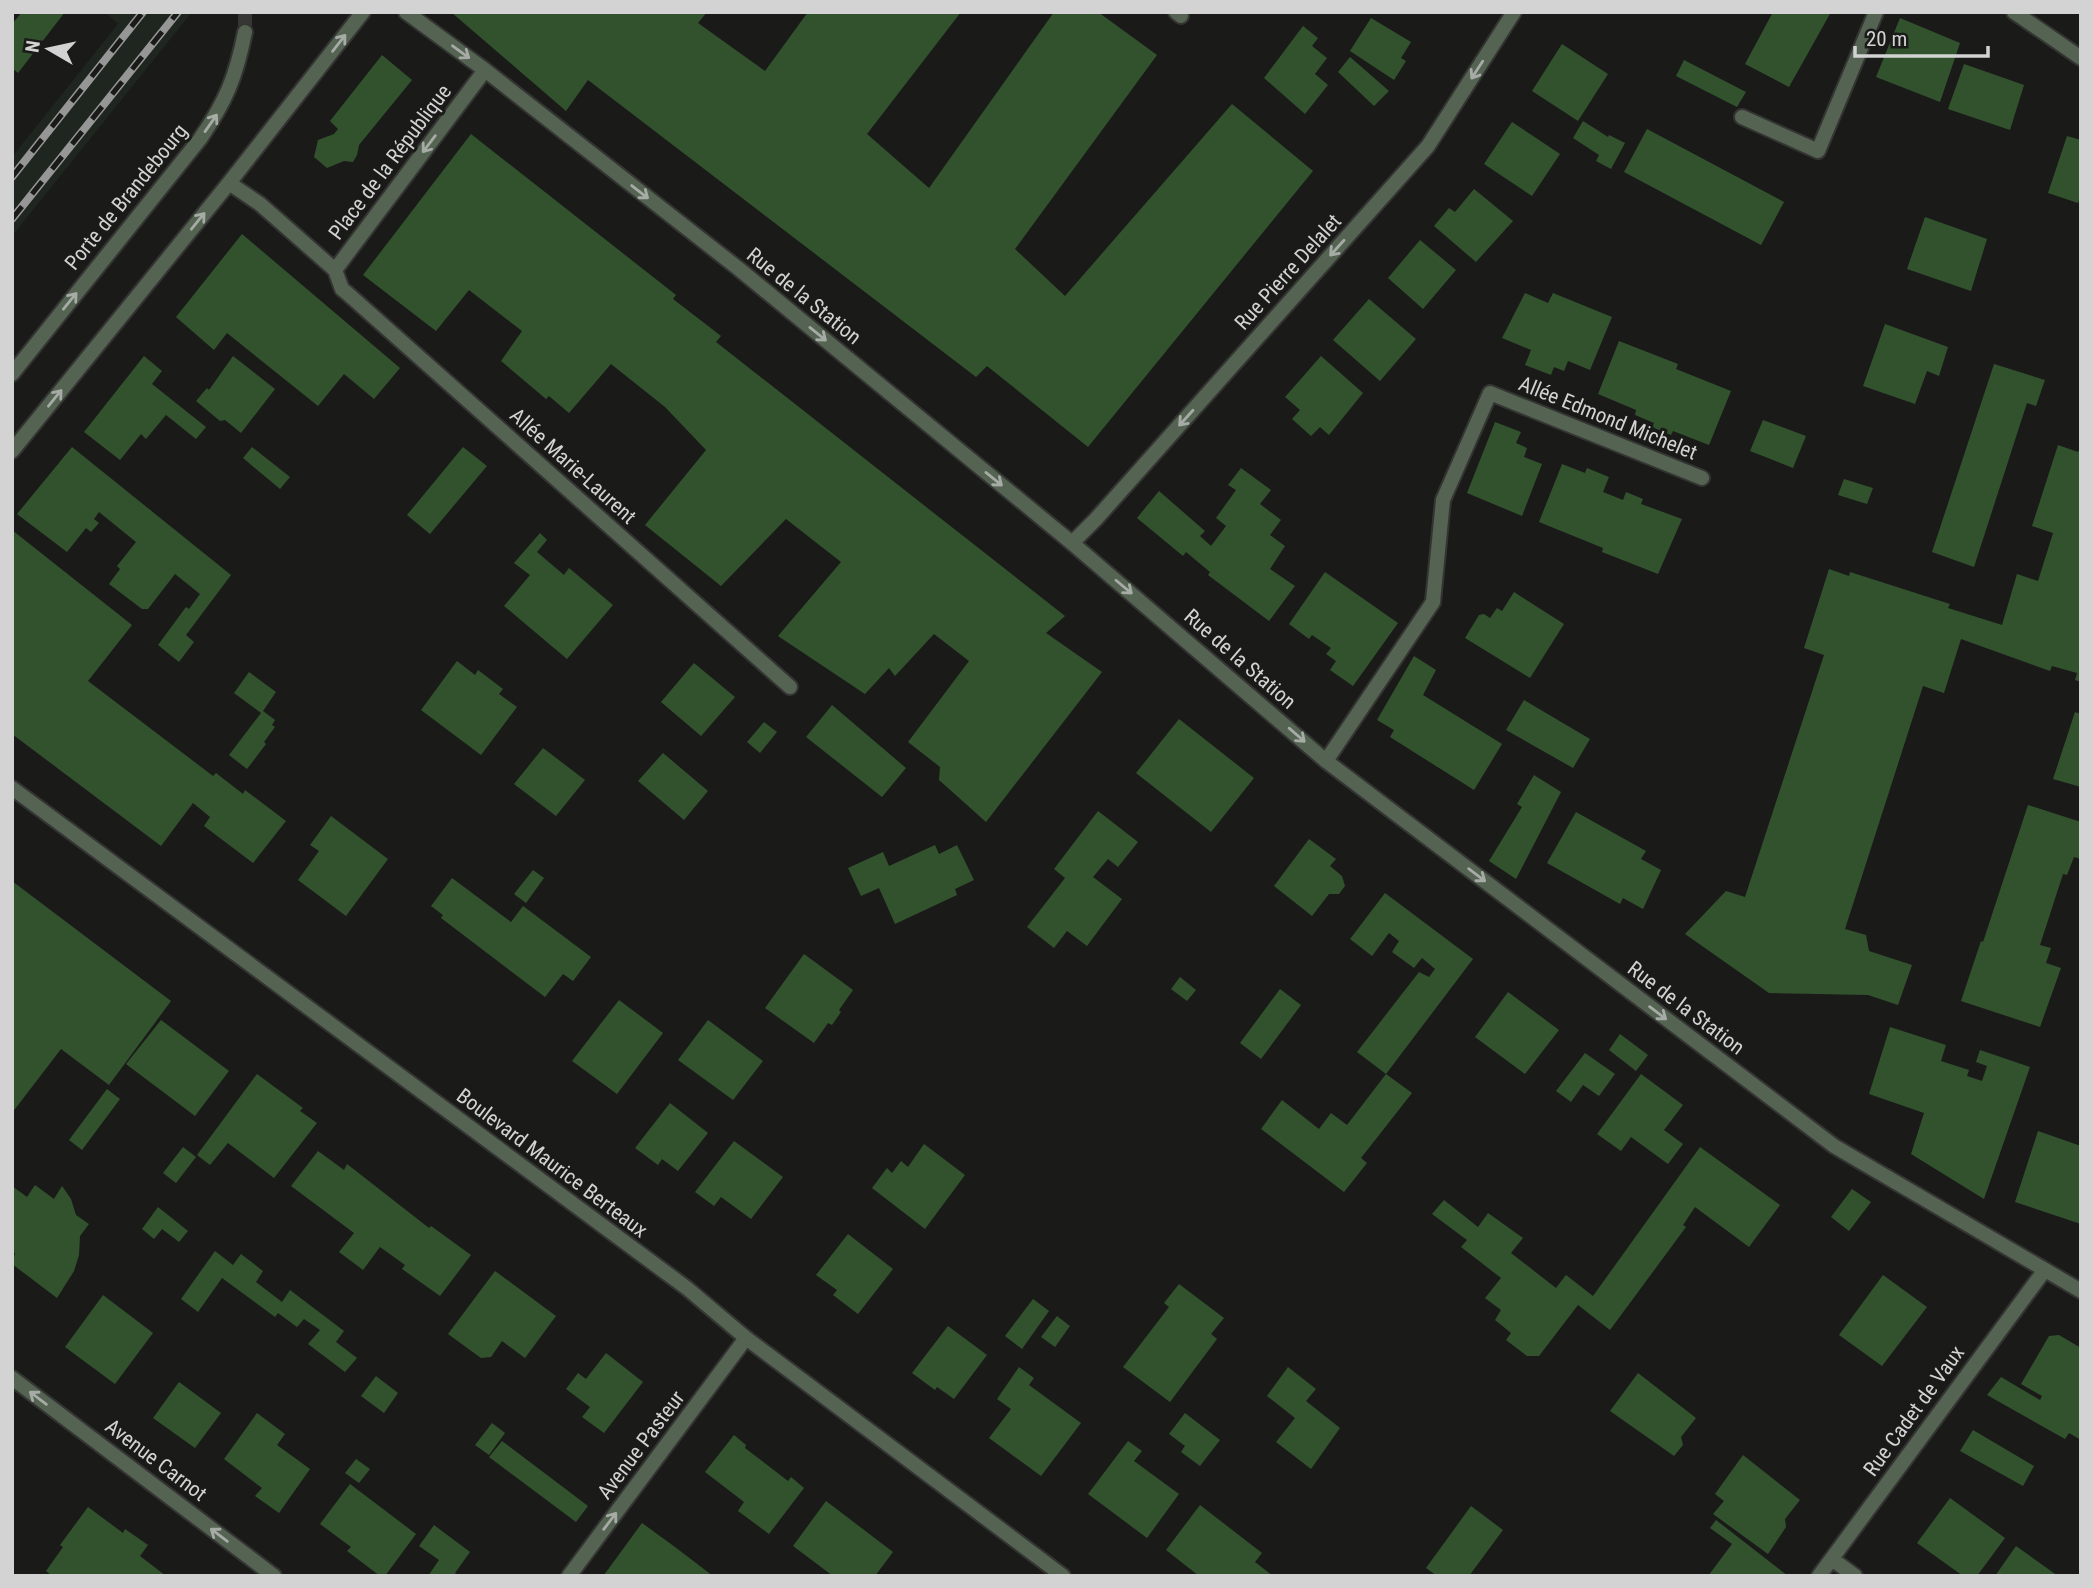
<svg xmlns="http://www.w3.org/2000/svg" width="2093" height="1588" font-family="'Roboto Condensed',sans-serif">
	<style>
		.built { fill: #1f251f }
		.building { fill: #32522e }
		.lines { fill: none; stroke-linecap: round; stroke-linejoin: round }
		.tertiary-tunnel { stroke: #363735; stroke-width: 14; stroke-dasharray: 14 7; stroke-linecap: butt }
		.service-casing { stroke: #343533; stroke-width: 18 }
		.minor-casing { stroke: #343533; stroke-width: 18 }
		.tertiary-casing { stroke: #343533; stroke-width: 18 }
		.service { stroke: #546352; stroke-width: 14 }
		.minor { stroke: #546352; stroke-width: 14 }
		.tertiary { stroke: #546352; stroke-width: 14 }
		.rail-casing { stroke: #959695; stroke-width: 8 }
		.rail { stroke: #1a1b19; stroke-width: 5; stroke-dasharray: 16; stroke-linecap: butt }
		.oneway { stroke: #a6aca5 }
		.labels { text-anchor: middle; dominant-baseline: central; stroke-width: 6; stroke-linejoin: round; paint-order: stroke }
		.street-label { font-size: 21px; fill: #d2d3d2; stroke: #1a1b19 }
	</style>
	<rect width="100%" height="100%" fill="#1a1b19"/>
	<!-- built -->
	<path class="built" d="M 105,12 L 192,12 L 12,236 L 12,157 L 118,24 Z"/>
	<!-- building -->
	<path class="building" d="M 22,12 L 65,12 L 18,73 L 12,68 L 12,24 Z
		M 451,12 L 707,12 L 698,23 L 765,71 L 808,12 L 961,12 L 867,134 L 929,188 L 1054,12 L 1098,12 L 1157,55 L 1015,249 L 1065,296 L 1232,104 L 1313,171 L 1088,447 L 987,366 L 976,377 L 588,80 L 566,111 Z
		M 1773,12 L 1831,12 L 1789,87 L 1745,64 Z
		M 1371,18 L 1411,42 L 1401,58 L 1406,61 L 1394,80 L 1350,51 Z
		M 1900,18 L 1960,43 L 1940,102 L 1876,77 Z
		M 1303,26 L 1318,38 L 1312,46 L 1327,58 L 1315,74 L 1328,85 L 1305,114 L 1264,78 Z
		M 1562,44 L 1608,74 L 1578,121 L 1532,91 Z
		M 382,55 L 412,80 L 359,145 L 357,155 L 353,162 L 344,161 L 327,168 L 314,157 L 318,140 L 334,134 L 338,129 L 330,121 Z
		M 1350,57 L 1389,91 L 1374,106 L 1338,72 Z
		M 1684,60 L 1746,92 L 1737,107 L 1676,76 Z
		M 1964,64 L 2024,85 L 2010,130 L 1948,109 Z
		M 1583,121 L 1608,137 L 1609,135 L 1625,143 L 1611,169 L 1596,161 L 1599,155 L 1573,138 Z
		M 1512,122 L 1560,154 L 1532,196 L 1484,164 Z
		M 1647,129 L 1784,202 L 1761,245 L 1624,172 Z
		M 471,134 L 676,295 L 673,299 L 721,336 L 716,342 L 1065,616 L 1046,633 L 1102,672 L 986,822 L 939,780 L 940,767 L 908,742 L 969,661 L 934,634 L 895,676 L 889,668 L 865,694 L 778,636 L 841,562 L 786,519 L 721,586 L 645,525 L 706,450 L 665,407 L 611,364 L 569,413 L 549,396 L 546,399 L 501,361 L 522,331 L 469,290 L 436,331 L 363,275 Z
		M 2067,136 L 2081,140 L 2081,195 L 2078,203 L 2048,193 Z
		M 1474,189 L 1513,221 L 1476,262 L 1434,226 L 1449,208 L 1455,212 Z
		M 1925,217 L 1987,239 L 1971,291 L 1907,269 Z
		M 242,234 L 400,368 L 374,399 L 344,374 L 318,406 L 227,333 L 214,350 L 176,317 Z
		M 1420,240 L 1456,270 L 1423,309 L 1388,278 Z
		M 1525,293 L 1548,303 L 1553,293 L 1612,317 L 1590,370 L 1568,361 L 1564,371 L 1554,367 L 1551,375 L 1525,365 L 1531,350 L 1502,338 Z
		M 1369,299 L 1416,339 L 1380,381 L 1333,340 Z
		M 1885,324 L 1948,347 L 1939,376 L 1927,371 L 1915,404 L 1863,386 Z
		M 1619,341 L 1678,364 L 1676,369 L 1731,391 L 1709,445 L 1673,431 L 1671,435 L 1652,427 L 1654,423 L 1635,415 L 1636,410 L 1598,394 Z
		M 144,356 L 162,371 L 152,384 L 206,427 L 196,439 L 166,415 L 146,439 L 141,434 L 120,460 L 84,432 Z
		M 233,356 L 275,389 L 241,433 L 225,420 L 220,421 L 196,401 L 207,388 L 209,390 Z
		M 1321,356 L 1363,393 L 1329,435 L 1320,427 L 1311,436 L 1292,419 L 1300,410 L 1285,397 Z
		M 1994,364 L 2045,380 L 2036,406 L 2027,403 L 1974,567 L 1932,552 Z
		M 1763,420 L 1806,436 L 1793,468 L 1750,451 Z
		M 1495,422 L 1521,432 L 1516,443 L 1527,448 L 1524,457 L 1542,464 L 1522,516 L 1467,493 Z
		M 2058,445 L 2078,452 L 2081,446 L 2081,682 L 2075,680 L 2077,673 L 2052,666 L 2050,671 L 1961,639 L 1944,693 L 1923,686 L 1845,929 L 1866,935 L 1869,951 L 1912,965 L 1898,1005 L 1868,995 L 1769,993 L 1685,934 L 1726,891 L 1745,897 L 1824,655 L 1804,648 L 1829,569 L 1849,576 L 1850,572 L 1950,604 L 1948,608 L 2002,625 L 2017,574 L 2038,581 L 2053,533 L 2032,526 Z
		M 72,447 L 231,575 L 186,635 L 194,642 L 179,662 L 158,645 L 186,607 L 189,609 L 200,594 L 175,574 L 148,609 L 142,609 L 109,584 L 120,569 L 117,566 L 136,542 L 99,512 L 94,519 L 99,523 L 91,532 L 86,528 L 67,552 L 17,514 Z
		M 252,447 L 290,477 L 280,489 L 243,458 Z
		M 463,447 L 487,466 L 430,534 L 407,515 Z
		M 1562,464 L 1585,473 L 1587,468 L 1609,477 L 1603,492 L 1623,500 L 1626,492 L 1643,499 L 1641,504 L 1682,519 L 1658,574 L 1602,552 L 1603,548 L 1539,522 Z
		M 1241,468 L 1271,490 L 1260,504 L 1281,520 L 1270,535 L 1285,546 L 1270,569 L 1295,586 L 1269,621 L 1208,575 L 1210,572 L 1186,552 L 1183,556 L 1137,518 L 1159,491 L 1205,531 L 1200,536 L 1211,546 L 1226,526 L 1216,518 L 1236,490 L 1228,485 Z
		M 1844,479 L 1873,488 L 1867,504 L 1838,495 Z
		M 12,530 L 132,625 L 88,681 L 213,776 L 216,773 L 243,794 L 245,790 L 286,821 L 253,863 L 204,826 L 210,817 L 193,803 L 161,846 L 12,734 Z
		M 540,533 L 547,540 L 537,552 L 564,575 L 569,568 L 613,605 L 567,659 L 504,606 L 530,575 L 514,563 Z
		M 1325,572 L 1398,623 L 1353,686 L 1330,670 L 1336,661 L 1326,654 L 1331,648 L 1312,635 L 1309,639 L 1289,624 Z
		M 1514,592 L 1564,624 L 1530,678 L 1465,638 L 1479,615 L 1484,614 L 1490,618 L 1497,608 L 1502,611 Z
		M 1414,656 L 1436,670 L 1423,695 L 1502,744 L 1474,790 L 1390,737 L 1394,730 L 1377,720 Z
		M 457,661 L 475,675 L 478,670 L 503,689 L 499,694 L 517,707 L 481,755 L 421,710 Z
		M 694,663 L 735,697 L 701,736 L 661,702 Z
		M 249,672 L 276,692 L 263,711 L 275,720 L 272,725 L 275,727 L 264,742 L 266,744 L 247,769 L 229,755 L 261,713 L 234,693 Z
		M 1524,700 L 1590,739 L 1573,768 L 1506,730 Z
		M 832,705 L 906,768 L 882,797 L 806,737 Z
		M 2075,712 L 2081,714 L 2081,787 L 2053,779 Z
		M 1179,719 L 1254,778 L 1211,832 L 1136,773 Z
		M 764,722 L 777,732 L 760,753 L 747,742 Z
		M 543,748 L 585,780 L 556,816 L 514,784 Z
		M 663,753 L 708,791 L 684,820 L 638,781 Z
		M 1534,775 L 1561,792 L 1516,879 L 1489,861 L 1522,807 L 1517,804 Z
		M 2028,805 L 2081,822 L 2081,859 L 2074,857 L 2067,875 L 2063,874 L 2040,945 L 2051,948 L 2046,963 L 2061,968 L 2040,1027 L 1961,1001 L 1981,941 L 1983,942 Z
		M 1098,811 L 1138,842 L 1118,867 L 1108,859 L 1093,877 L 1122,899 L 1087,946 L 1067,931 L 1054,948 L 1027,927 L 1065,878 L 1054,869 Z
		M 1576,812 L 1646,851 L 1641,859 L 1661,870 L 1643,909 L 1623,898 L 1620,904 L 1547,863 Z
		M 331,816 L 388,859 L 346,916 L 298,880 L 319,851 L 310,845 Z
		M 1309,839 L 1336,859 L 1330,866 L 1342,876 L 1345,886 L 1339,894 L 1329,894 L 1312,916 L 1274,886 Z
		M 935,845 L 939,854 L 957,845 L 974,880 L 955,889 L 957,895 L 895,924 L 879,888 L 861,896 L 848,868 L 883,852 L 889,866 Z
		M 533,870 L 544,878 L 526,903 L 514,894 Z
		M 452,878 L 511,922 L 523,906 L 591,957 L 573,981 L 563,974 L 545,997 L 441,918 L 443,915 L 431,906 Z
		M 12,881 L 171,1001 L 109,1085 L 61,1049 L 12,1113 Z
		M 1385,893 L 1473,959 L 1386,1074 L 1412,1093 L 1361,1158 L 1367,1163 L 1344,1192 L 1261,1129 L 1282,1100 L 1319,1129 L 1331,1113 L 1347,1125 L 1386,1074 L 1357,1052 L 1419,972 L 1429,977 L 1435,969 L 1422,958 L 1414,968 L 1392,952 L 1399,941 L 1389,933 L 1372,956 L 1350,939 Z
		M 804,954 L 853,990 L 839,1010 L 841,1012 L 832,1025 L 828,1023 L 814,1043 L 765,1008 Z
		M 1180,977 L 1196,990 L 1187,1001 L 1171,989 Z
		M 1280,989 L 1301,1005 L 1261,1059 L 1240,1043 Z
		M 1508,992 L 1559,1030 L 1525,1074 L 1475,1037 Z
		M 619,1000 L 663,1033 L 617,1094 L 572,1061 Z
		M 161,1020 L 229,1071 L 195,1116 L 126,1064 Z
		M 708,1020 L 763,1061 L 733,1100 L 678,1060 Z
		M 1890,1027 L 1946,1045 L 1941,1061 L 1969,1070 L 1967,1076 L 1982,1081 L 1987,1066 L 1976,1062 L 1980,1050 L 2030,1067 L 1984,1199 L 1911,1154 L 1924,1113 L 1869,1094 Z
		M 1620,1034 L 1648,1055 L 1636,1071 L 1609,1050 Z
		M 1585,1053 L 1615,1074 L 1599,1096 L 1583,1085 L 1571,1102 L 1556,1091 Z
		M 257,1074 L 303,1108 L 300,1111 L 317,1123 L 274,1178 L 228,1143 L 210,1165 L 197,1155 Z
		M 1641,1074 L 1683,1105 L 1664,1130 L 1683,1144 L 1668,1164 L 1631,1137 L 1621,1151 L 1597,1134 Z
		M 107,1089 L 120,1099 L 82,1150 L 69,1140 Z
		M 670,1103 L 708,1133 L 678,1171 L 662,1159 L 658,1165 L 635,1148 Z
		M 2038,1131 L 2081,1146 L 2081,1224 L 2015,1202 Z
		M 734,1141 L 783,1177 L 751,1219 L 721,1197 L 714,1206 L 695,1192 Z
		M 924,1144 L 965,1175 L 925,1229 L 872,1188 L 887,1168 L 892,1173 L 901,1161 L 908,1167 Z
		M 183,1147 L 196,1157 L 176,1183 L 163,1173 Z
		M 1700,1147 L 1780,1205 L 1749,1247 L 1695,1207 L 1683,1225 L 1686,1227 L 1610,1330 L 1578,1305 L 1539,1356 L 1527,1356 L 1506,1340 L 1511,1333 L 1495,1320 L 1501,1310 L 1485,1298 L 1501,1278 L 1461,1247 L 1467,1240 L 1432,1214 L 1444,1200 L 1478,1227 L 1488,1213 L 1523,1238 L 1511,1253 L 1556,1288 L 1566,1275 L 1593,1296 Z
		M 318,1151 L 344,1170 L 347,1164 L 429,1228 L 431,1226 L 471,1255 L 440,1296 L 402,1269 L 405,1265 L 380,1247 L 363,1270 L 339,1252 L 354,1233 L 291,1186 Z
		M 35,1185 L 54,1199 L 62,1186 L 71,1199 L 76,1215 L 89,1224 L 80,1236 L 79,1255 L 74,1271 L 57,1298 L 12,1264 L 15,1253 L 12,1251 L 12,1186 L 27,1197 Z
		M 1852,1189 L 1871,1202 L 1849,1231 L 1831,1217 Z
		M 158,1207 L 188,1231 L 179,1242 L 162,1229 L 154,1239 L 142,1229 Z
		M 848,1234 L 893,1269 L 858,1314 L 833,1295 L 837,1290 L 816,1275 Z
		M 215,1251 L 233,1265 L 241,1254 L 263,1271 L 256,1282 L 282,1302 L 290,1290 L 344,1331 L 336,1342 L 357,1358 L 345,1372 L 308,1344 L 320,1330 L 304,1319 L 297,1327 L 278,1313 L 275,1317 L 222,1278 L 198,1312 L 181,1299 Z
		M 495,1271 L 556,1316 L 525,1358 L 502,1341 L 491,1357 L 481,1358 L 448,1334 Z
		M 1883,1275 L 1927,1307 L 1882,1366 L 1839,1335 Z
		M 1179,1284 L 1224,1318 L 1211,1334 L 1217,1339 L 1170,1402 L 1123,1367 L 1169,1307 L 1164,1303 Z
		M 103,1295 L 153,1333 L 115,1384 L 65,1347 Z
		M 1033,1299 L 1049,1311 L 1022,1349 L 1005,1336 Z
		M 1057,1316 L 1070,1326 L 1055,1347 L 1041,1337 Z
		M 948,1326 L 987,1355 L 954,1399 L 937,1387 L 935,1390 L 912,1373 Z
		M 2059,1335 L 2081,1348 L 2081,1440 L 2069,1433 L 2065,1439 L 1987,1395 L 2001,1377 L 2040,1400 L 2042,1396 L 2021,1384 L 2049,1336 Z
		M 606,1353 L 643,1382 L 604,1433 L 582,1417 L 590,1407 L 566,1389 L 578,1373 L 586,1379 Z
		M 1019,1367 L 1034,1378 L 1029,1385 L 1081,1423 L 1041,1476 L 989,1438 L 1011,1409 L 997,1399 Z
		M 1288,1367 L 1316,1389 L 1306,1401 L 1340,1428 L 1311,1469 L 1276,1442 L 1295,1418 L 1267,1396 Z
		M 1638,1373 L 1696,1418 L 1681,1437 L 1683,1445 L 1674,1456 L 1610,1411 Z
		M 376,1376 L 398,1393 L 384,1413 L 361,1396 Z
		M 179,1382 L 221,1413 L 195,1448 L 153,1418 Z
		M 257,1413 L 285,1434 L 277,1445 L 310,1469 L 279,1513 L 255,1496 L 262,1488 L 224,1459 Z
		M 1185,1413 L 1220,1440 L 1200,1466 L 1181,1452 L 1185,1446 L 1169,1434 Z
		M 492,1423 L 505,1433 L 489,1455 L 475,1445 Z
		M 1973,1430 L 2034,1466 L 2023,1486 L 1960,1451 Z
		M 734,1435 L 746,1445 L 745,1448 L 788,1481 L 791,1477 L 804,1488 L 769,1534 L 738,1511 L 744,1502 L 705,1472 Z
		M 502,1441 L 588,1506 L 576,1522 L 489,1457 Z
		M 1128,1441 L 1142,1451 L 1134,1461 L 1179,1494 L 1147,1538 L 1088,1494 Z
		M 1743,1455 L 1800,1500 L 1785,1519 L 1786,1527 L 1768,1554 L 1713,1514 L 1724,1501 L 1715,1494 Z
		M 356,1459 L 370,1469 L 359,1483 L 345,1473 Z
		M 350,1484 L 416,1534 L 385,1576 L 380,1576 L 347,1551 L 351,1547 L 320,1524 Z
		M 1950,1498 L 2005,1538 L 1977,1576 L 1963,1576 L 1917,1543 Z
		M 826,1501 L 893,1552 L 875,1576 L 833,1576 L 793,1546 Z
		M 1200,1505 L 1262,1553 L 1255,1562 L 1273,1576 L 1199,1576 L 1166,1550 Z
		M 1471,1506 L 1503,1530 L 1469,1576 L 1437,1576 L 1426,1568 Z
		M 88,1507 L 123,1533 L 125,1529 L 148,1545 L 140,1556 L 166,1576 L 52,1576 L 46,1571 L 63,1547 L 60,1545 Z
		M 1716,1520 L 1788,1576 L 1708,1576 L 1732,1544 L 1710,1528 Z
		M 642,1523 L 675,1547 L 713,1576 L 604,1575 Z
		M 434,1525 L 470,1552 L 455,1573 L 459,1576 L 428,1576 L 439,1560 L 419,1546 Z
		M 2016,1546 L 2058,1576 L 1995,1576 Z"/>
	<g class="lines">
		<!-- tertiary-tunnel -->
		<path class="tertiary-tunnel" d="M 245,12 L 245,32"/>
		<!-- service casing -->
		<g class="service-casing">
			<path id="service" d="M 1742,117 L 1818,151 L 1876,12"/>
		</g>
		<!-- minor casing -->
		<g class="minor-casing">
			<path id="minor" d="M 406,12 L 485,70 L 739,269 L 1072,543 L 1326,761 L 1834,1146 L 2081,1291
				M 1176,12 L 1181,16
				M 2014,12 L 2081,58
				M 229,183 L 260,204 L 335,270
				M 335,270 L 342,289 L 347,293 L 790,687
				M 335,270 L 485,70
				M 12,451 L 229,183 L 363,12
				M 1072,543 L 1096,519 L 1428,146 L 1514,12
				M 1326,761 L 1433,602 L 1443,500 L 1490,393 L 1702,478
				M 12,1378 L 274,1576
				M 1832,1559 L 1855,1576
				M 569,1576 L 746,1338
				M 1819,1576 L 2044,1271"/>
		</g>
		<!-- tertiary casing -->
		<g class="tertiary-casing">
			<path id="tertiary" d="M 12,374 L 200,139 C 226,101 236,77 245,32
				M 12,788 L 688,1289 L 746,1338 L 1063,1576"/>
		</g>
		<!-- service -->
		<use href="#service" class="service"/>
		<!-- minor -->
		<use href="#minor" class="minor"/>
		<!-- tertiary -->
		<use href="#tertiary" class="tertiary"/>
		<!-- rail casing -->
		<g class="rail-casing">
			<path id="rail" d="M 12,177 L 143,12
				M 12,219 L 178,12"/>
		</g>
		<!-- rail -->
		<use href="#rail" class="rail"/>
	</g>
	<!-- one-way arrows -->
	<defs><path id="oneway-shaft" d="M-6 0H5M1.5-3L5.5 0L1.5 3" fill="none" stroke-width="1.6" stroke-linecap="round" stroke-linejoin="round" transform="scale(1.75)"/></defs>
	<g class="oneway">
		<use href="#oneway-shaft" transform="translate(339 43) rotate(-52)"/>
		<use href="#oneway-shaft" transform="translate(461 52) rotate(36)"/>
		<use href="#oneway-shaft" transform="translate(1477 70) rotate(123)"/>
		<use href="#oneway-shaft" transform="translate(211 123) rotate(-55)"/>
		<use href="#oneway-shaft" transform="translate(429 144) rotate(127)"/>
		<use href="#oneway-shaft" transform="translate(640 192) rotate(38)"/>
		<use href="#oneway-shaft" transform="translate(198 221) rotate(-51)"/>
		<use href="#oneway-shaft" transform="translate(1337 248) rotate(132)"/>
		<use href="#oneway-shaft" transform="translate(70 301) rotate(-51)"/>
		<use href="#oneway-shaft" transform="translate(818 334) rotate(39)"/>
		<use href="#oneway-shaft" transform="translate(55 398) rotate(-51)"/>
		<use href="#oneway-shaft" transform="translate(1186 418) rotate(132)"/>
		<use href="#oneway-shaft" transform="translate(994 479) rotate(39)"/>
		<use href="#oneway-shaft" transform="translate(1124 587) rotate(40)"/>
		<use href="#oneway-shaft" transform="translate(1297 735) rotate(41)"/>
		<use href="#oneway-shaft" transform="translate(1477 875) rotate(37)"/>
		<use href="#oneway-shaft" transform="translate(1658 1013) rotate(37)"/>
		<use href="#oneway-shaft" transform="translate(38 1398) rotate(-143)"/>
		<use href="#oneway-shaft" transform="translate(610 1521) rotate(-53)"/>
		<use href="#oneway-shaft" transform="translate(219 1535) rotate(-143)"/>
	</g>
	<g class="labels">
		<!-- street labels -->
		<g class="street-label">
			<text transform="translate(390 162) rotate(-53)">Place de la République</text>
			<text transform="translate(126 197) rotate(-51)">Porte de Brandebourg</text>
			<text transform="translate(1288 272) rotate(-48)">Rue Pierre Delalet</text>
			<text transform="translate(804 296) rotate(39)">Rue de la Station</text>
			<text transform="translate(1608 418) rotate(22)">Allée Edmond Michelet</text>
			<text transform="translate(573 466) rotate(42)">Allée Marie-Laurent</text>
			<text transform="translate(1240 659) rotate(41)">Rue de la Station</text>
			<text transform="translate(1686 1008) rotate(37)">Rue de la Station</text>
			<text transform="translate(552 1163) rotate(37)">Boulevard Maurice Berteaux</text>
			<text transform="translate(1914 1411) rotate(-54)">Rue Cadet de Vaux</text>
			<text transform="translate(641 1445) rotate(-53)">Avenue Pasteur</text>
			<text transform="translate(156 1460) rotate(37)">Avenue Carnot</text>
		</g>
	</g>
	<!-- border -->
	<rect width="2093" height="1588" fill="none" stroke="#d2d3d2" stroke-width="28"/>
	<!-- north arrow -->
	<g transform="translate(49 49) rotate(279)" stroke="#1a1b19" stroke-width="5" paint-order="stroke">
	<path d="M0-5L12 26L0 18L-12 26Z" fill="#d2d3d2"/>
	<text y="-10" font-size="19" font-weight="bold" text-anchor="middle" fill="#d2d3d2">N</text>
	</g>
	<!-- scale -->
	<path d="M1855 46v10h133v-10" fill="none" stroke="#d2d3d2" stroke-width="3.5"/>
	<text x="1866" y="46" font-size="21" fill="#d2d3d2" stroke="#1a1b19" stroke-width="5" paint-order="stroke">20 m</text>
</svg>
